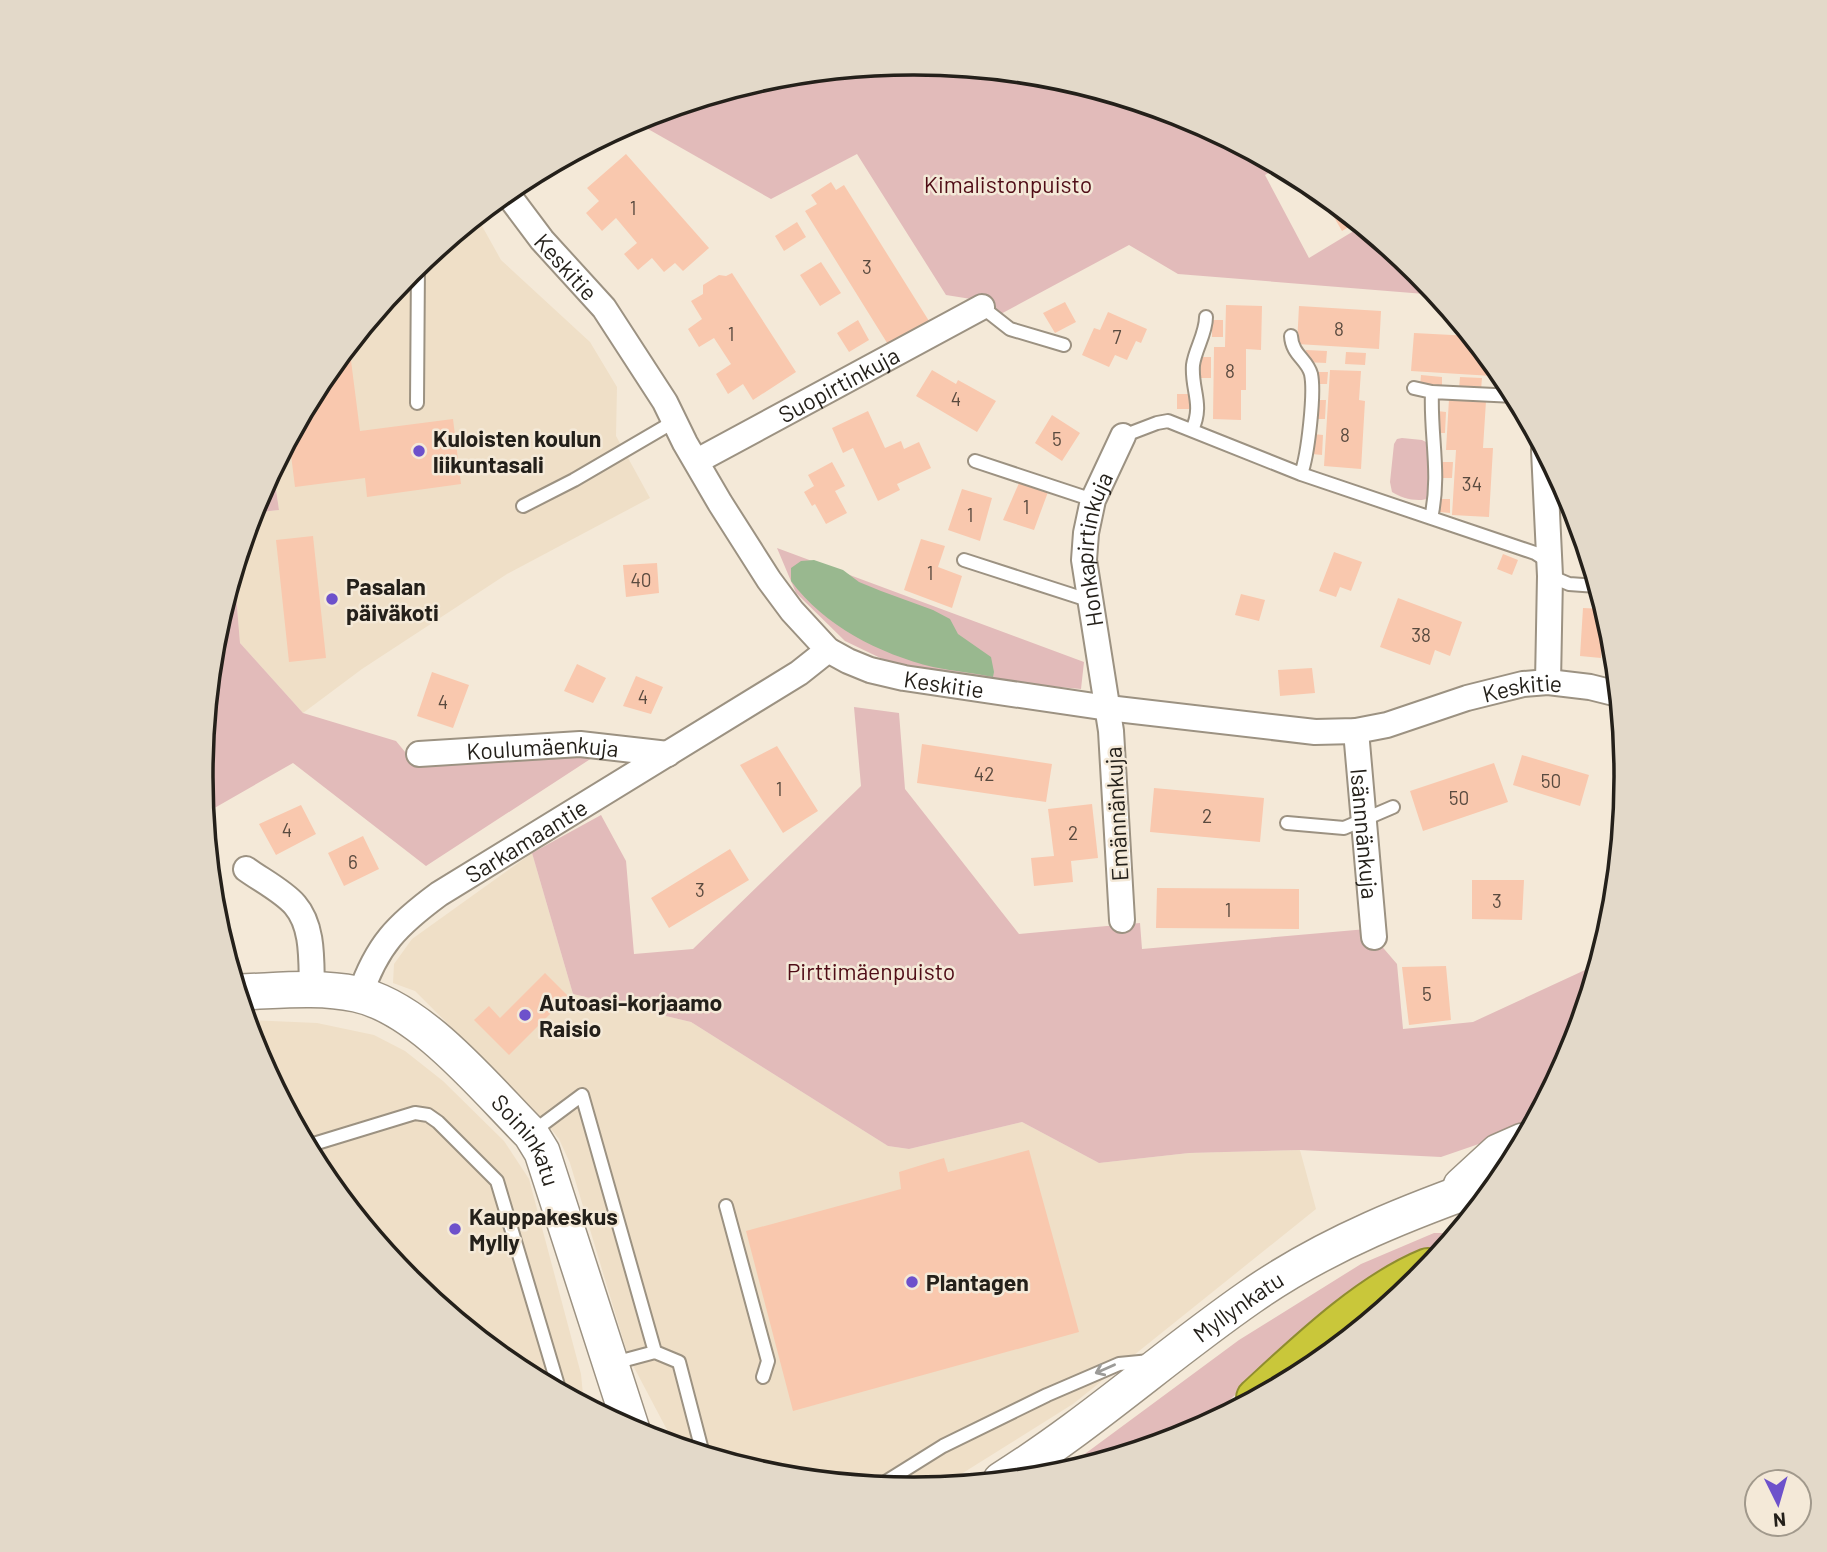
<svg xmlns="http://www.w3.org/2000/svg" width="1827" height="1552" font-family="Barlow,sans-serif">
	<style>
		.built { fill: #efdfc7 }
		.green { fill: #e2bbba }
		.water { fill: #99b88f }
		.building { fill: #f9c8ae }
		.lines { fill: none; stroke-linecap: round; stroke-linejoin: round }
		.lane-casing { stroke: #9c9282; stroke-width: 16 }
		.street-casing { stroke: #9c9282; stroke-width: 28 }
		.secondary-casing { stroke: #9c9282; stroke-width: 38 }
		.highway-casing { stroke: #8f8d2f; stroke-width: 42 }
		.lane { stroke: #fff; stroke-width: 12 }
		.street { stroke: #fff; stroke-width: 24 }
		.secondary { stroke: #fff; stroke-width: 35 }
		.highway { stroke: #c9c73a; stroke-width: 38 }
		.oneway { stroke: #9c9b98 }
		.poi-dot { fill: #6d51cb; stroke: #f4e9d8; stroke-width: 2.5 }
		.labels { text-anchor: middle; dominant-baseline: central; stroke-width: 5; stroke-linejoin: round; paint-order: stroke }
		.number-label { font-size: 19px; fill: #594a3f }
		.park-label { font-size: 23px; fill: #4f0c16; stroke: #f4e9d8 }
		.street-label { font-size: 23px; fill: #24201a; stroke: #f4e9d8 }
		.poi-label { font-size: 23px; font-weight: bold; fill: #24201a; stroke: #f4e9d8; text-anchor: start }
		.rim { fill: none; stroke: #24201a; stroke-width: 3.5 }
	</style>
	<rect width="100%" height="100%" fill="#f4e9d8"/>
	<!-- built -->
	<path class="built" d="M 477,217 L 501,260 L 590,342 L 617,387 L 616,436 L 650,498 L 507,574 L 362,669 L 303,713 L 240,643 L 234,571 L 252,513 L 279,510 L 273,469 L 321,380 L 410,272 Z
		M 532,853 L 573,994 L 691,1022 L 888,1146 L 909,1149 L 1022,1122 L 1099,1163 L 1189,1153 L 1300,1150 L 1316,1209 L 1073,1404 L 942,1486 L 913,1489 L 774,1475 L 675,1445 L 628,1356 L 570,1163 L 559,1139 L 543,1119 L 415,991 L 393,983 L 394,964 L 412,939 Z
		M 246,1020 L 317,1023 L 374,1035 L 405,1051 L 443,1081 L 504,1141 L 529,1179 L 581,1374 L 584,1405 L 517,1369 L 409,1280 L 320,1172 L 255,1048 Z"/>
	<!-- green -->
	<path class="green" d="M 914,63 L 1053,77 L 1187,117 L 1279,167 L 1265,175 L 1309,258 L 1362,226 L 1418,272 L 1437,295 L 1178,274 L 1129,245 L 997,316 L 990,302 L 946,295 L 857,154 L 771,199 L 634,121 L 775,77 Z
		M 1402,438 L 1422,440 L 1428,443 L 1433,454 L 1429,498 C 1419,503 1401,498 1392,492 L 1390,482 L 1394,444 L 1397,439 Z
		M 273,469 L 279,510 L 252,513 Z
		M 777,548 L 1084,662 L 1081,689 L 995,681 L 895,665 L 845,641 L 796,593 Z
		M 234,571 L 240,643 L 303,713 L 396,741 L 415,764 L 595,756 L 426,866 L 293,763 L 204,814 L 201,776 L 214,637 Z
		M 854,707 L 899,713 L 905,789 L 1019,934 L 1140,923 L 1142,949 L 1367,929 L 1397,964 L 1403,1029 L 1473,1022 L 1598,964 L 1572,1049 L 1531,1126 L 1441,1157 L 1300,1150 L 1189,1153 L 1099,1163 L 1022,1122 L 909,1149 L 888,1146 L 691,1022 L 573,994 L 532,853 L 601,815 L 626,861 L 634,954 L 693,949 L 861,786 Z
		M 1434,1233 L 1456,1233 L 1446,1246 L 1420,1257 L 1250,1381 L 1202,1426 L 1186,1435 L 1059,1473 L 1239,1340 L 1361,1264 Z"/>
	<!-- water -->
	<path class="water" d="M 814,560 L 843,570 L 859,582 L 881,591 L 933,610 L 950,619 L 958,634 L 991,657 L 994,672 L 993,677 C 973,673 953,671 933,667 C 880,654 824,626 791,581 L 791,568 L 801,561 Z"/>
	<!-- building -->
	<path class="building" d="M 626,154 L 709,248 L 683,271 L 675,263 L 664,272 L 652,258 L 638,270 L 624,254 L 637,243 L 616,218 L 602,231 L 586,213 L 599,201 L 587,188 Z
		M 831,182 L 836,190 L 844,185 L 929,321 L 889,346 L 805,211 L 817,204 L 811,195 Z
		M 1319,191 L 1357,222 L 1342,231 Z
		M 797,222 L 806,237 L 784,251 L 775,236 Z
		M 821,262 L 841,293 L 820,306 L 800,275 Z
		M 732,273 L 796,372 L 753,400 L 743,384 L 728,394 L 716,374 L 731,364 L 714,338 L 699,347 L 688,329 L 702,319 L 691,301 L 703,294 L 703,285 L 719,275 L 726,276 Z
		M 1065,302 L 1076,322 L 1055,333 L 1043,313 Z
		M 1226,305 L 1262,306 L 1261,350 L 1246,349 L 1246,390 L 1241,390 L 1241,420 L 1213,419 L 1214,347 L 1225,347 Z
		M 1299,306 L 1381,311 L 1379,349 L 1297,344 Z
		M 1108,312 L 1147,329 L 1141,343 L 1136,341 L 1127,360 L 1115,355 L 1109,367 L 1082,355 L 1094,328 L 1100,330 Z
		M 858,320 L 869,340 L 849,352 L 837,333 Z
		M 1212,320 L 1223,320 L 1223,337 L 1212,337 Z
		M 1414,333 L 1471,336 L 1493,364 L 1492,376 L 1411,371 Z
		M 349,345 L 360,431 L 453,419 L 461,484 L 367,497 L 365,478 L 295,487 L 289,439 L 321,380 Z
		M 1306,350 L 1327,351 L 1326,363 L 1305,362 Z
		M 1346,352 L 1366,353 L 1365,365 L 1345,364 Z
		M 1200,357 L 1211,357 L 1211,378 L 1200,378 Z
		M 932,370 L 956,384 L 958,380 L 996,401 L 977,432 L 916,396 Z
		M 1330,370 L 1361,371 L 1359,400 L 1365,401 L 1361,469 L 1324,466 Z
		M 1317,372 L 1328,372 L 1327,384 L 1317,384 Z
		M 1421,375 L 1442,377 L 1442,389 L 1420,387 Z
		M 1460,377 L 1482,378 L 1481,390 L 1459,389 Z
		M 1177,394 L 1193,394 L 1194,409 L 1177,409 Z
		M 1449,399 L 1486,401 L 1483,448 L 1493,448 L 1489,517 L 1452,515 L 1456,450 L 1446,450 Z
		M 1316,400 L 1326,400 L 1325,419 L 1315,419 Z
		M 868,411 L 885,448 L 901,441 L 904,449 L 919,442 L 931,468 L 897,484 L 900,490 L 878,501 L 853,448 L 843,453 L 832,428 Z
		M 1437,411 L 1446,412 L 1445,433 L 1436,433 Z
		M 1052,415 L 1080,433 L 1062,461 L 1035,443 Z
		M 1313,434 L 1323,435 L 1322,455 L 1312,454 Z
		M 832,462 L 845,486 L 835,491 L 847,513 L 826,524 L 815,504 L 812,506 L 804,492 L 814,486 L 808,475 Z
		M 1442,462 L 1453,462 L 1452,478 L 1442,478 Z
		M 1019,483 L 1048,492 L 1034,530 L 1003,520 Z
		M 962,489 L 992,498 L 980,541 L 948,530 Z
		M 1440,499 L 1450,499 L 1450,513 L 1440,512 Z
		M 313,536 L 326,658 L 289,662 L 276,540 Z
		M 921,539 L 945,546 L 938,567 L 962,576 L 952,608 L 904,590 Z
		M 1334,552 L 1362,562 L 1351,591 L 1340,587 L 1336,597 L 1319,591 Z
		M 1503,554 L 1518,560 L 1512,575 L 1497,569 Z
		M 657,563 L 659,593 L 626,597 L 623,565 Z
		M 1241,594 L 1265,600 L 1259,621 L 1235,615 Z
		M 1398,598 L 1462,622 L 1450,656 L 1435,650 L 1430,665 L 1380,647 Z
		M 1583,608 L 1604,609 L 1601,658 L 1580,656 Z
		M 577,664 L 606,678 L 593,703 L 564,691 Z
		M 1312,668 L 1315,693 L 1280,696 L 1278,670 Z
		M 432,672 L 469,685 L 453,728 L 417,716 Z
		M 636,676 L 663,687 L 651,714 L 623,706 Z
		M 922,744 L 1052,764 L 1046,802 L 917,783 Z
		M 777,746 L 818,811 L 783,833 L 740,765 Z
		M 1522,755 L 1589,775 L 1580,806 L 1513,785 Z
		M 1494,763 L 1508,802 L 1423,831 L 1410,791 Z
		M 1154,788 L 1264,798 L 1260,842 L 1150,832 Z
		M 1092,804 L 1098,858 L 1071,861 L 1073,882 L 1034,886 L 1031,858 L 1054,856 L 1048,809 Z
		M 301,805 L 316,834 L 276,855 L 259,824 Z
		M 363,836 L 379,869 L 344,886 L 328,853 Z
		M 730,849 L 749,880 L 669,928 L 651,898 Z
		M 1472,880 L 1524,880 L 1522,920 L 1472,919 Z
		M 1157,888 L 1299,889 L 1299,929 L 1156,928 Z
		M 1446,966 L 1451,1020 L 1409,1025 L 1402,967 Z
		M 545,973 L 568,996 L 509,1055 L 474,1020 L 489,1006 L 500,1018 Z
		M 1029,1150 L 1079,1332 L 793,1411 L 746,1231 L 901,1189 L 899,1172 L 944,1158 L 948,1172 Z"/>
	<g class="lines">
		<!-- lane casing -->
		<g class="lane-casing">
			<path id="lane" d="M 982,307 L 1010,329 L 1064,345
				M 1291,336 C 1292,355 1307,359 1311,374 C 1315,393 1308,455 1301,474
				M 1414,388 L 1432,392 C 1430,435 1441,474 1431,518
				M 1432,392 L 1515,396
				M 417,403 L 418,264
				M 1192,430 C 1204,404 1191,390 1193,365 C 1195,349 1206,334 1206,317
				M 1123,436 L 1157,423 L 1168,421 L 1301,474 L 1535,553 L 1549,562
				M 975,461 L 1093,500
				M 523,506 L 574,480 L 675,421
				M 964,560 L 1091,601
				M 1550,576 L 1569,584 L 1597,586
				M 1287,823 L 1344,828 L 1393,807
				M 531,1133 L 582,1095 L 655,1352
				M 307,1146 L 415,1113 L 428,1115 L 438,1122 L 497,1181 L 560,1392
				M 726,1206 L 768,1361 L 763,1377
				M 614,1363 L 655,1352 L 679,1362 L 703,1454
				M 879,1486 L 943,1446 L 1047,1395 L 1119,1364 L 1150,1361"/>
		</g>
		<!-- street casing -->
		<g class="street-casing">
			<g id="street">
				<path id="s1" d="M 506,192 L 542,240 L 604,308 L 665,402 L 685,443 L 720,503 L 769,580 L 792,611 L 828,650 L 848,661 L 870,670 L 904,678 L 1108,708 L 1315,732 L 1356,731 L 1387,725 L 1467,698 L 1523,684 L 1548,682 L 1590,687 L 1618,694"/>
				<path d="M 1544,450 L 1550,576 L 1548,682"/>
				<path id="s2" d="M 697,461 L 982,307"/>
				<path id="s3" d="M 1356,731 L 1374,937"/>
				<path id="s4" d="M 419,754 L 580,744 L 668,754"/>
				<path d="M 246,869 C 261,880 283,891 295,905 C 314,927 311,962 312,990"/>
				<path id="s5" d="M 1122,920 L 1111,731 L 1084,560 L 1086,533 L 1093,500 L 1123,436"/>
				<path id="s6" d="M 360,995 C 377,945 397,925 439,894 L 799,673 L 828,650"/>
			</g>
		</g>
		<!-- secondary casing -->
		<g class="secondary-casing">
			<g id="secondary">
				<path id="s7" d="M 238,992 C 277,991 317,986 356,994 C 421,1008 485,1088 531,1134 L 542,1152 L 632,1430"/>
				<path d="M 1461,1186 L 1498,1152 L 1523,1141"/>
				<path id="s8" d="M 1001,1480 C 1089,1425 1165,1356 1250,1297 C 1327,1243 1413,1210 1501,1179"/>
			</g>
		</g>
		<!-- highway casing -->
		<g class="highway-casing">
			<path id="highway" d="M 1256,1398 C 1305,1353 1367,1293 1428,1268"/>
		</g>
		<!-- lane -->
		<use href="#lane" class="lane"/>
		<!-- street -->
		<use href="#street" class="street"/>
		<!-- secondary -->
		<use href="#secondary" class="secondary"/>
		<!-- highway -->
		<use href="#highway" class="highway"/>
	</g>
	<!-- one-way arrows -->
	<defs><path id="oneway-shaft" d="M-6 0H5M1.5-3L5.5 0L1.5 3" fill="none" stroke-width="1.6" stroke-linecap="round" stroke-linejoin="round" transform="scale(1.75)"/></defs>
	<use class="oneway" href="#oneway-shaft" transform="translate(1105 1369) rotate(156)"/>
	<!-- markers -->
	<g class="poi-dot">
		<circle cx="419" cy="451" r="7"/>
		<circle cx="332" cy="599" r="7"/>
		<circle cx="525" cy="1015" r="7"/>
		<circle cx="455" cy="1229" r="7"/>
		<circle cx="912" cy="1282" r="7"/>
	</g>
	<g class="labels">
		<!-- number labels -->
		<g class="number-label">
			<text x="633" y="207">1</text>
			<text x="867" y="266">3</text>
			<text x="1339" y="328">8</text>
			<text x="731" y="333">1</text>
			<text x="1117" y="336">7</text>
			<text x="1230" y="370">8</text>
			<text x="956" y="398">4</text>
			<text x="1345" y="434">8</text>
			<text x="1057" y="438">5</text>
			<text x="1472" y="483">34</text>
			<text x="1026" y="506">1</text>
			<text x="970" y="514">1</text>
			<text x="930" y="572">1</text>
			<text x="641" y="579">40</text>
			<text x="1421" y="634">38</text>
			<text x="643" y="696">4</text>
			<text x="443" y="701">4</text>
			<text x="984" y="773">42</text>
			<text x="1551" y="780">50</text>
			<text x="779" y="788">1</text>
			<text x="1459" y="797">50</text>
			<text x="1207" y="815">2</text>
			<text x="287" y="829">4</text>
			<text x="1073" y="832">2</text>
			<text x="353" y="861">6</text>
			<text x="700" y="889">3</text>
			<text x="1497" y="900">3</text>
			<text x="1228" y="909">1</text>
			<text x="1427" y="993">5</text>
		</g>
		<!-- park labels -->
		<g class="park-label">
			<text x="1008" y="184">Kimalistonpuisto</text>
			<text x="871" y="971">Pirttimäenpuisto</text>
		</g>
		<!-- street labels -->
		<g class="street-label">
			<text stroke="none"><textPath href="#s1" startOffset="96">Keskitie</textPath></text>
			<text stroke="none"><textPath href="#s2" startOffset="161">Suopirtinkuja</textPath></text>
			<text stroke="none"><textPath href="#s5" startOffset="374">Honkapirtinkuja</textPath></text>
			<text stroke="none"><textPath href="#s1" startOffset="684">Keskitie</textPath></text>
			<text stroke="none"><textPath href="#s1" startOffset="1272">Keskitie</textPath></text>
			<text stroke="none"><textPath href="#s4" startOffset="124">Koulumäenkuja</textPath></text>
			<text transform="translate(1116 814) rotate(-93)">Emännänkuja</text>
			<text stroke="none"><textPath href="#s3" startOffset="103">Isännnänkuja</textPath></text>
			<text stroke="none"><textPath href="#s6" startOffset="233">Sarkamaantie</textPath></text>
			<text stroke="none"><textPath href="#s7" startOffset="348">Soininkatu</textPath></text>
			<text stroke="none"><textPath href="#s8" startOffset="294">Myllynkatu</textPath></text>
		</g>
		<!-- poi labels -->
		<g class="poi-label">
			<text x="433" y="438">Kuloisten koulun<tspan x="433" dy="26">liikuntasali</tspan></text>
			<text x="346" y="586">Pasalan<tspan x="346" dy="26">päiväkoti</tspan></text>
			<text x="539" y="1002">Autoasi-korjaamo<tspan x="539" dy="26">Raisio</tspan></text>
			<text x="469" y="1216">Kauppakeskus<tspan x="469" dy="26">Mylly</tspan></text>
			<text x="926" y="1282">Plantagen</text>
		</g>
	</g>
	<!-- crop -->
	<path d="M0 0H1827V1552H0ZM913 75H914A700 700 0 0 1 1614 775V777A700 700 0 0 1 914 1477H913A700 700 0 0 1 213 777V775A700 700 0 0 1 913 75Z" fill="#e3d9c9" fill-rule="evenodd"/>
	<path class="rim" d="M913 75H914A700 700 0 0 1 1614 775V777A700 700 0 0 1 914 1477H913A700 700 0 0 1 213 777V775A700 700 0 0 1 913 75Z"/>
	<!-- north arrow -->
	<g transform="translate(1778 1503) rotate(175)"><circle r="33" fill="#f4e9d8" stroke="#a1998c" stroke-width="2"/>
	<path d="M0-5L12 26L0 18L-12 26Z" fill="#6d51cb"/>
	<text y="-10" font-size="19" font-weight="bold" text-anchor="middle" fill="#24201a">N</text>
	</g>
</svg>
